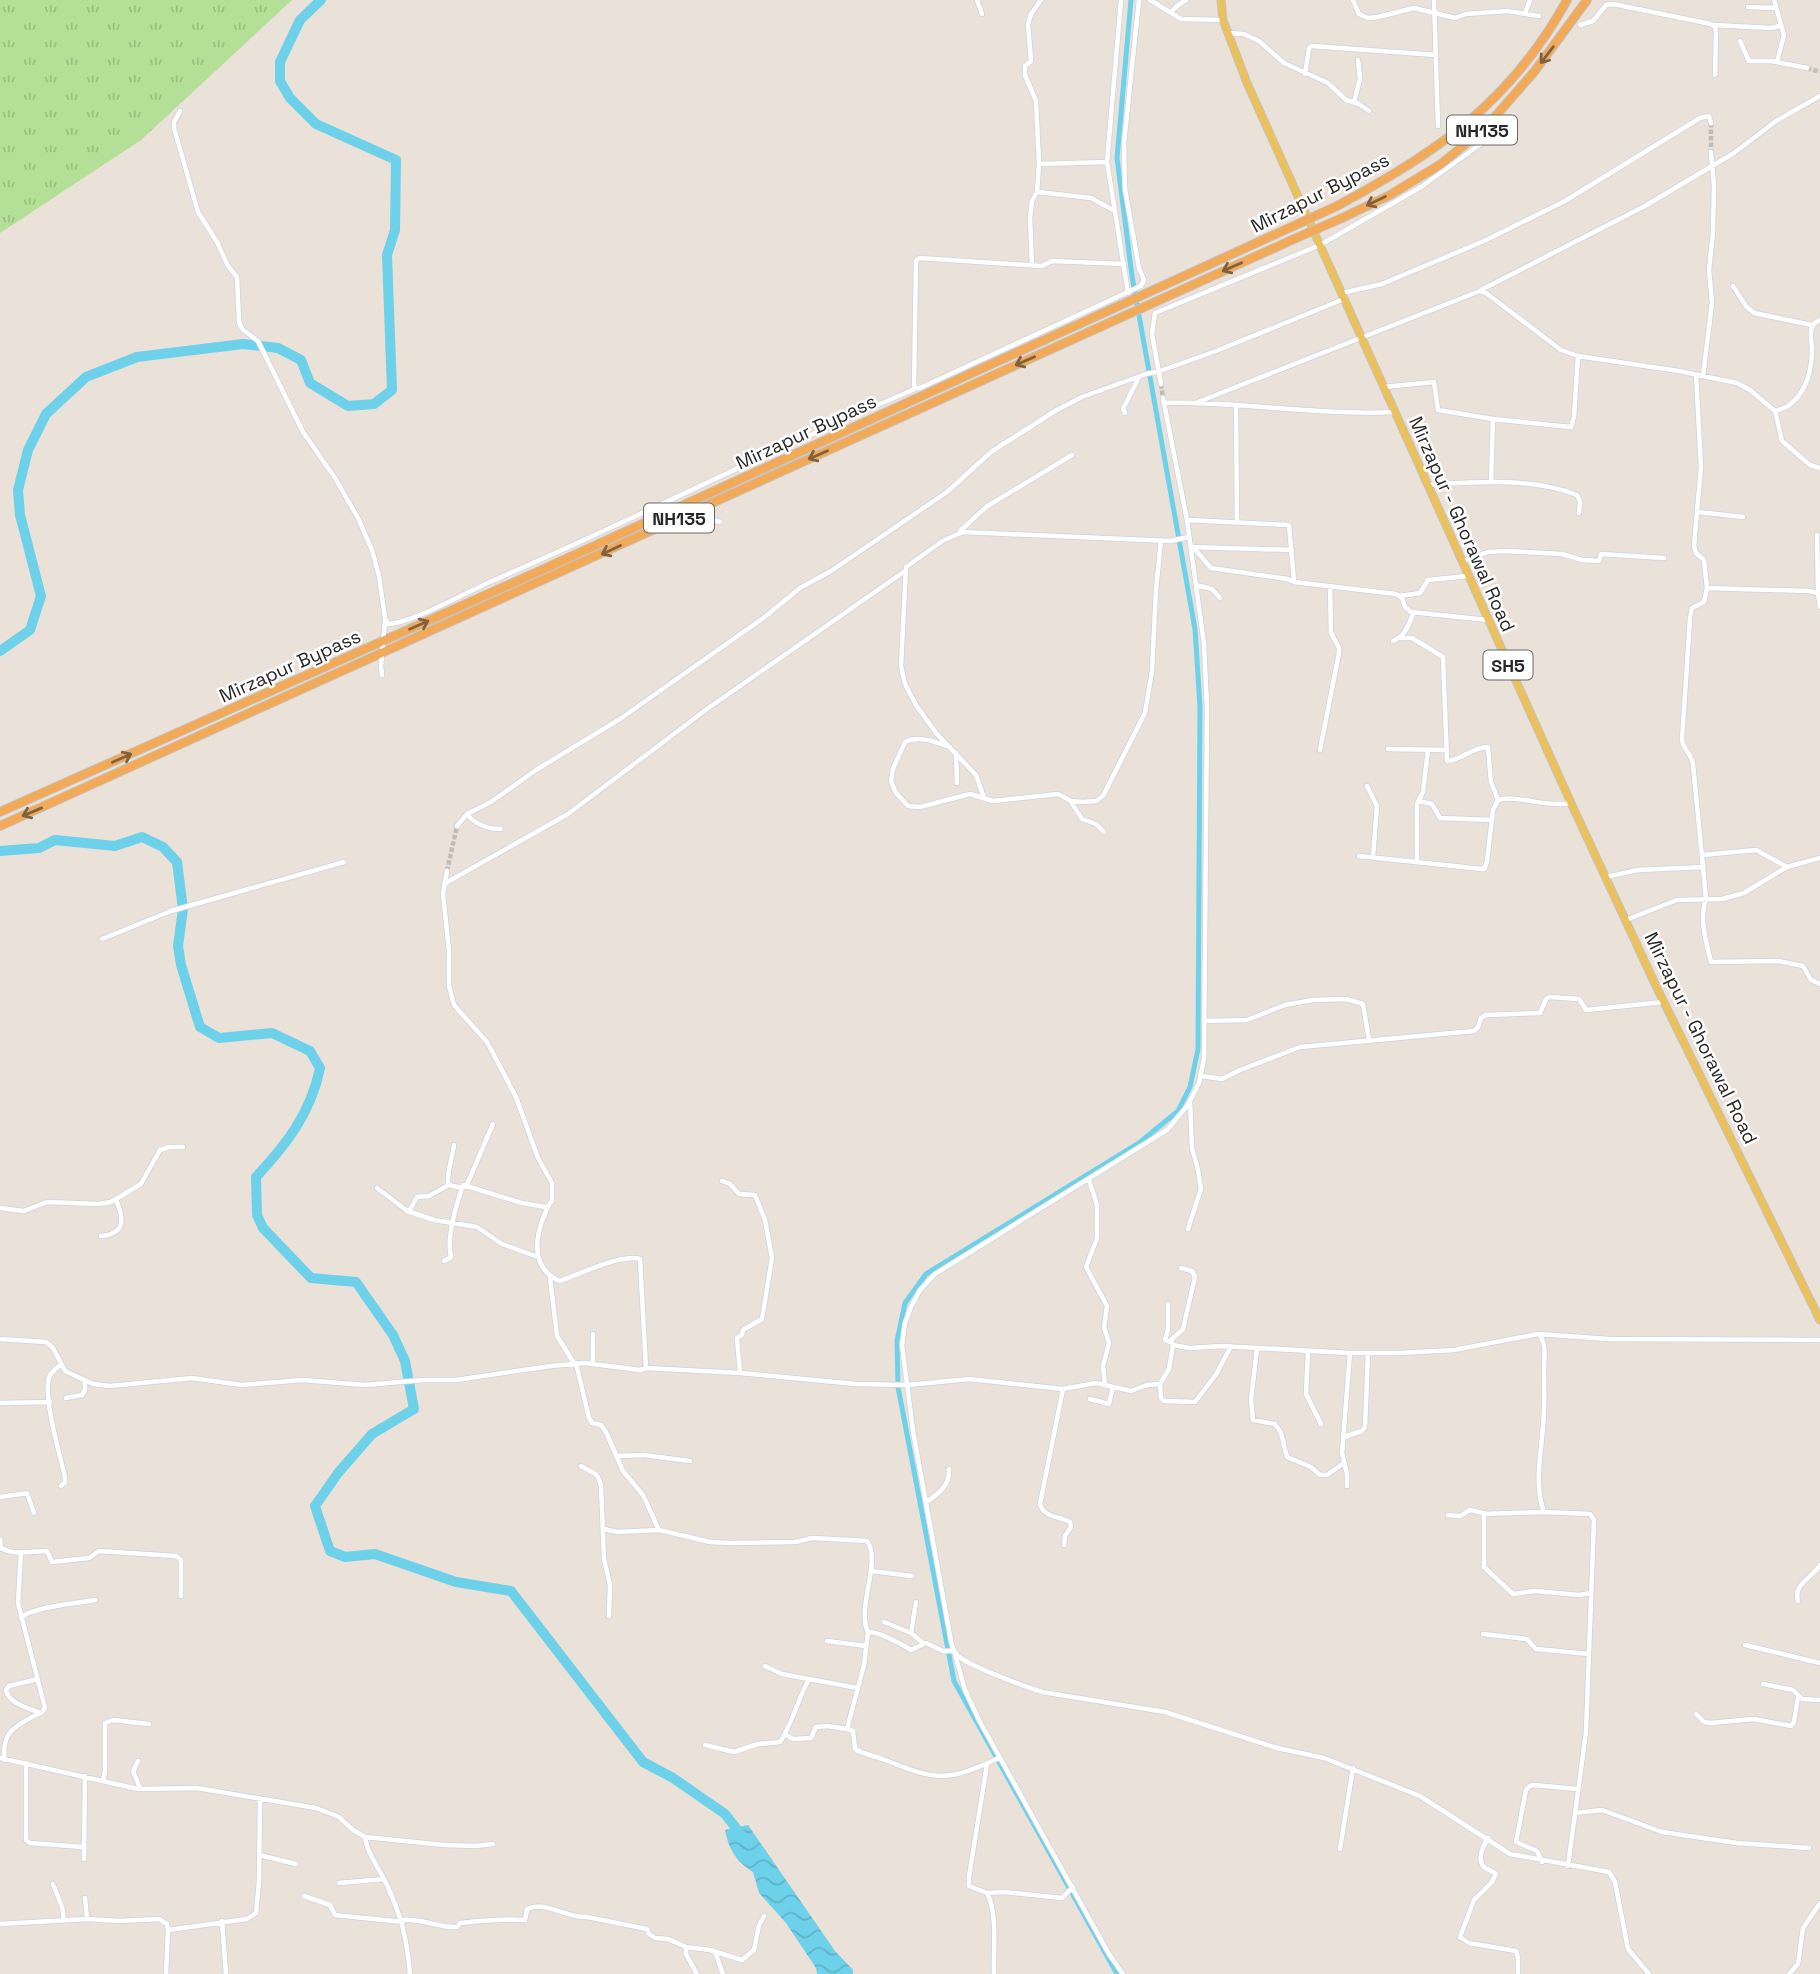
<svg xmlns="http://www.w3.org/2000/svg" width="1820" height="1974" font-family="'Space Grotesk',sans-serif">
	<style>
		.grass { fill: url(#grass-tufts) }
		.water { fill: url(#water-waves) }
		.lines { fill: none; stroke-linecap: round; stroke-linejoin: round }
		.canal { stroke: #6ed1ea; stroke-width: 5 }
		.river { stroke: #6ed1ea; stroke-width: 10 }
		.minor-tunnel { stroke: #c3bcb5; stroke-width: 4.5; stroke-dasharray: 4.5 2; stroke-linecap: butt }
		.minor-casing { stroke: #ced3e0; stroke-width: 6 }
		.primary-casing { stroke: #c3c3c3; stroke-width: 9 }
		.trunk-casing { stroke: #c3c3c3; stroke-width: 10 }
		.minor { stroke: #fff; stroke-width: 4.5 }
		.primary { stroke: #ebc15c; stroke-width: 7 }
		.trunk { stroke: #f2a958; stroke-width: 8 }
		.trunk-bridge-casing { stroke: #c3c3c3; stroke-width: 10; stroke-linecap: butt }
		.trunk-bridge { stroke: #f2a958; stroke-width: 8 }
		.oneway { stroke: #82623d }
		.labels { text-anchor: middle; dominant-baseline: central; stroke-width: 5; stroke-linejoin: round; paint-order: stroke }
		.shield { fill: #fff; stroke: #686868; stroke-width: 2 }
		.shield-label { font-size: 18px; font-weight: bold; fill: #272727 }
		.street-label { font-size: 19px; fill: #272727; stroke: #fff }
	</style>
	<defs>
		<pattern id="grass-tufts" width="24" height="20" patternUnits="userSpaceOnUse" patternTransform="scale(1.75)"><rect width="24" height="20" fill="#b4df96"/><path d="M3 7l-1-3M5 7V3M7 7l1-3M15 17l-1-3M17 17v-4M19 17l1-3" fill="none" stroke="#9bbf81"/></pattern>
		<pattern id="water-waves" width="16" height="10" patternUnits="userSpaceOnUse" patternTransform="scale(1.75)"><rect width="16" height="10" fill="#6ed1ea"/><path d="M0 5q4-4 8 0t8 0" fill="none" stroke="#5fb3c9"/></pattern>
	</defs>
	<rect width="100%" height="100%" fill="#eae1d9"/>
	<!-- grass -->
	<path class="grass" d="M 0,0 L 292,0 L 141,140 L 0,233 Z"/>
	<!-- water -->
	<path class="water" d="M 748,1825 L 835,1951 L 853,1970 L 853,1974 L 817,1974 L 816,1968 L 786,1923 L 759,1893 L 753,1872 C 736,1861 729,1850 725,1830 Z"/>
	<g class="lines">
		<!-- canal -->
		<path class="canal" d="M 1117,1974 L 954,1681 L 898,1387 L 897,1341 L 905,1303 L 926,1274 L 1139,1143 L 1178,1111 L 1190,1087 L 1198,1049 L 1200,707 L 1195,629 L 1132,276 L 1117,158 L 1131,0"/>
		<!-- river -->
		<path class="river" d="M 0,651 L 30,630 L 41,596 L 20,515 L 18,490 L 28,450 L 46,414 L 86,377 L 137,357 L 243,344 L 278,348 L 301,360 L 310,383 L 348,406 L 374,404 L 392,390 L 387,255 L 395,230 L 396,160 L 316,124 L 290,98 L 280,81 L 280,62 L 300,20 L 321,0
			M 0,851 L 39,848 L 55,840 L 115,846 L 142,837 L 163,847 L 177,862 L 183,909 L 178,946 L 181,965 L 200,1027 L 219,1038 L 272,1033 L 310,1051 L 320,1068 C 311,1113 286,1145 256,1177 L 257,1215 L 263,1228 L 311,1278 L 356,1282 L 393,1335 L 405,1361 L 414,1409 L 372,1434 L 338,1473 L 315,1506 L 330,1551 L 345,1557 L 375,1554 L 456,1582 L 511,1591 L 643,1762 L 673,1778 L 725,1814 L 743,1837"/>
		<!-- minor-tunnel -->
		<path class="minor-tunnel" d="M 1807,68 L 1820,72
			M 1711,123 L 1711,152
			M 1161,384 L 1163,398
			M 447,871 L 457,826"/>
		<!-- minor casing -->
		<g class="minor-casing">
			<path id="minor" d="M 977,0 L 982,14
				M 1121,0 L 1107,162 L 1128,293
				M 1150,0 L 1181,19 L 1223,20
				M 1353,0 L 1359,14 L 1368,18 L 1378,17 L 1414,8 L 1455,18 L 1466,14 L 1507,11 L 1539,16
				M 1434,0 L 1438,126
				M 1774,0 L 1784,35 L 1777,62
				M 1748,7 L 1775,8
				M 1171,12 L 1178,5 L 1186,0
				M 1525,13 L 1530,0
				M 1580,25 L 1593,21 L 1606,5 L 1613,4 L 1711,24 L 1715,27 L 1716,32 L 1715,75
				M 1714,25 L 1771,28 L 1779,26
				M 1227,33 L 1244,34 L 1259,41 L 1284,63 L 1328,83 L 1346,100 L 1359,104 L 1369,111
				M 1740,41 L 1749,61 L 1771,61 L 1807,68
				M 1305,74 L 1309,48 L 1312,46 L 1436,55
				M 1354,102 L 1360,79 L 1358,60
				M 180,111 L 174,122 L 174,128 L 198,212 L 217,242 L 228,266 L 237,277 L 239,322 L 242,329 L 258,341 L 303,432 L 335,478 L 358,518 L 372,550 L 379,576 L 385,618 L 388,624 C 412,623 467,592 492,581 C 634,520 772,449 915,389
				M 1039,164 L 1107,162
				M 1038,192 L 1091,198 L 1113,210
				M 1124,264 L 1052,261 L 1042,266 L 919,258 L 916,261 L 914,388 L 920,388 L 1141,286 L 1144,280 L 1139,268 L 1125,189 L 1124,143 L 1139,0
				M 1032,265 L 1030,217 L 1032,201 L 1037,192 L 1039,164 L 1036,101 L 1025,75 L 1025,66 L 1031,61 L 1028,24 L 1031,14 L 1041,0
				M 1733,286 L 1746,306 L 1754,313 L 1812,325
				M 1481,290 L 1645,206 L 1734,153 L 1776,121 L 1820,96
				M 1342,293 L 1382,284 L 1484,241 L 1565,201 L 1700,118 L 1709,116 L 1711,123
				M 1696,375 L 1701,467 L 1694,546 L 1696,553 L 1704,560 L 1707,588 L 1704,602 L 1692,608 L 1690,618 L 1682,740 C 1683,749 1691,753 1693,764 L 1706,899 C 1699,918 1706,942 1711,962 L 1778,961 L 1803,966 L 1811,980 L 1820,984
				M 1703,376 L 1712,303 L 1709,270 L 1713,232 L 1714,185 L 1711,152
				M 1161,384 L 1152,334 L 1155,313 L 1320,245 L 1421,187 L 1482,143
				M 1384,387 L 1434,382 L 1438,410 L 1493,419 L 1491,481
				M 1163,398 L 1187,520 L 1204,644 L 1207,709 L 1204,1059 L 1199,1083 L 1188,1105 L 1167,1130 L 935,1274 L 920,1290 L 911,1307 L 905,1323 L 902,1345 L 913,1431 L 951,1641 C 952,1646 954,1652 958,1656 C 971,1667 1024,1686 1042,1692 L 1165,1712 L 1277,1748 L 1324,1758 L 1420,1796 L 1510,1854 L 1609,1872 L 1615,1882 L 1628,1949 L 1649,1974
				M 1198,402 L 1480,291 L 1486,293 L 1561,350 L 1578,356 L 1679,371 L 1737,383 L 1750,390 L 1775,411 C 1803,405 1812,375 1812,349 C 1812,342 1809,333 1812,327 C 1814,322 1816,322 1820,320
				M 1164,403 C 1241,401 1318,416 1395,412
				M 1236,406 L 1237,522
				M 1775,411 L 1782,441 L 1810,465 L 1820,468
				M 1125,413 L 1123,409 L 1139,377
				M 1493,419 L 1571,427 L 1574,417 L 1578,356
				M 1427,485 C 1476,482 1530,477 1577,495 L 1580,501 L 1579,513
				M 701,508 L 709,519 L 720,522
				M 1698,512 L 1743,517
				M 1187,520 L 1289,525 L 1294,581
				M 960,531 L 986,507 L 1072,455
				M 1817,535 L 1818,592
				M 1191,547 L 1292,550
				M 1193,547 L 1211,568 L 1288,579 L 1294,582 L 1396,594 L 1402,598 L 1405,607 L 1411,612 L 1488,620
				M 1463,561 L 1488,552 L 1505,551 L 1562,554 L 1582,560 L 1599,561 L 1601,554 L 1664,558
				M 1196,585 L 1212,589 L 1220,598
				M 1707,588 L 1809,591 L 1818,593 L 1820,607
				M 1400,596 L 1420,593 L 1428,580 L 1468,576
				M 1401,638 L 1412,638 L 1443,657 L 1447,761 C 1461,760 1473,747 1488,747 L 1491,782 L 1498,800
				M 1393,641 C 1407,635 1408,625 1414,612
				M 382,675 L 381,666 L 385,621
				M 950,747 C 936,742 919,735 905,742 L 893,769 L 891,781 L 896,793 L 908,806 L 920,807 L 970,794 L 993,801 L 1058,794 L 1071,801 L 1083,802 L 1096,801 L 1103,796 L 1145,713 L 1152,671 L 1156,590 L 1161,540
				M 1388,749 L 1446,750
				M 1320,750 L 1339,653 L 1339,648 L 1331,633 L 1330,586
				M 956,753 L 957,783
				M 1367,786 L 1377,806 L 1373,857
				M 984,798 L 976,775 L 936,733 L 916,705 L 905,684 L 901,666 L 906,567 L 944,540 L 963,532 L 1170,541 L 1189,537
				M 1418,801 L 1432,804 L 1440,818 L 1492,820
				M 1071,802 L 1082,819 L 1096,824 L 1104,832
				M 467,814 C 474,824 488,829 501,829
				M 457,826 L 467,814 L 491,802 L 536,770 L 620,719 L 766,616 L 800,588 L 831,571 L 947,492 L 991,452 L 1055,411 L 1082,397 L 1146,374 L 1160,371 L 1216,351 L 1344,299
				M 1702,855 L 1756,850 L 1787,867 L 1820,858
				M 1359,856 L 1482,869 L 1485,868 L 1487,861 L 1493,810 L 1498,800 C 1517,794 1545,808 1571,803
				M 1417,862 L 1417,804 L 1423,792 L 1428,750
				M 447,871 L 443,894 L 449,951 L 449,986 L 454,1005 L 487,1042 L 516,1097 L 538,1158 L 552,1183 L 552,1201 C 546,1207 546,1213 542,1221 C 534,1245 534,1269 559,1281 C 578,1275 623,1253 640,1259 L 646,1368
				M 1606,877 L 1638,870 L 1704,867
				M 444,884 L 568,814 L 707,709 L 905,571
				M 1626,920 L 1677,900 L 1722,899 L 1744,893 L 1787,867
				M 102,939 L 171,911 L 344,862
				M 1205,1021 L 1247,1020 L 1285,1005 L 1313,1000 L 1346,999 L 1363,1004 L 1369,1040
				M 1201,1076 L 1222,1079 L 1240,1070 L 1300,1047 L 1474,1031 L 1478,1027 L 1481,1018 L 1486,1015 L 1540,1013 L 1546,999 L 1549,997 L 1579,999 L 1586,1010 L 1663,1002
				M 1089,1180 L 1097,1205 L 1097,1238 L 1086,1267 L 1107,1306 L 1104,1327 L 1109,1343 L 1103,1366 L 1105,1385
				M 722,1181 L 730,1184 L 739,1194 L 755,1195 L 765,1220 L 772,1258 L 762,1319 L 743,1330 L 742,1335 L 737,1338 L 740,1373
				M 448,1185 C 447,1171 452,1159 454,1145
				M 466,1187 L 493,1124
				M 377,1188 L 406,1210 L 410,1210 L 417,1197 L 429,1196 L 449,1185 L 462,1188 L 463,1185 L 522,1203 L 546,1207
				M 0,1208 L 24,1211 L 47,1202 L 98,1204 L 111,1202 L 141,1184 L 160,1150 L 169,1147 L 183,1147
				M 407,1211 L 434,1220 L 477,1227 L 502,1244 L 538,1257
				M 1188,1229 L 1201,1189 L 1198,1170 L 1192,1148 L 1190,1102
				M 101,1236 C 126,1234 124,1218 116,1200
				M 444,1261 L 451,1257 C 446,1238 456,1206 462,1188
				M 550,1278 L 557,1336 L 574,1363
				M 1168,1304 L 1168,1330 L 1165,1340 L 1172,1343
				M 593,1334 L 593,1363
				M 1539,1334 C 1547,1345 1544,1359 1544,1371 C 1544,1389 1545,1408 1543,1426 C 1541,1455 1534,1485 1544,1512 L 1590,1514 L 1594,1520 L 1586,1732 L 1568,1866
				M 0,1339 L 46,1342 L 53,1348 L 65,1371 L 93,1384 L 110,1386 L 192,1378 L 242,1385 L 302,1380 L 365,1385 L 423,1380 L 456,1380 L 551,1366 L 585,1363 L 640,1370 L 646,1368 L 740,1373 L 856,1384 L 908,1385 L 969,1379 L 1063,1389 L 1096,1383 L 1131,1391 L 1147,1385 L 1160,1384 L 1169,1369 L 1173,1345 L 1189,1348 L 1222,1346 L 1350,1353 L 1399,1353 L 1454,1350 L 1538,1334 L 1609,1339 L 1820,1340
				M 1170,1341 L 1183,1329 L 1195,1277 L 1192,1271 L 1181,1268
				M 1257,1348 L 1251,1400 L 1253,1420 L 1275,1424 L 1281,1433 L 1287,1457 L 1311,1467 L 1320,1475 L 1327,1475 L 1344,1463
				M 1308,1351 L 1306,1394 L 1321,1424
				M 576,1363 L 589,1418 L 592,1423 L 601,1425 L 606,1432 L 623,1471 L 643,1495 L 659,1530 L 710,1542 L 731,1543 L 795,1542 L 812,1538 L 867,1541 C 882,1561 856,1608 868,1632
				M 60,1365 C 56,1369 51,1372 49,1377 C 43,1398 60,1455 65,1477 L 65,1482 L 61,1486
				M 1160,1384 L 1161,1398 L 1164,1401 L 1195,1402 L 1217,1373 L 1231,1346
				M 1063,1389 L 1040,1504 C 1044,1518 1059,1516 1070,1522 L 1071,1527 L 1065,1536 L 1064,1545
				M 66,1398 L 82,1395 L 85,1390 L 85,1381
				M 1090,1399 L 1109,1404 L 1113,1387
				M 0,1403 L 50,1402
				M 1344,1437 L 1362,1431 L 1365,1427 L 1368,1353
				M 616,1456 L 643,1455 L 690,1461
				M 581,1466 L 597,1475 L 601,1485 L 604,1559 L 610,1585 L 609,1616
				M 1347,1486 L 1347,1474 L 1342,1453 L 1350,1353
				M 0,1497 L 27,1493 L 34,1513
				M 926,1502 C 939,1494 950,1485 949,1469
				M 1544,1512 L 1484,1514 L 1484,1567 L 1513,1594 L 1535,1591 L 1579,1595 L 1591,1593
				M 1448,1515 L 1460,1516 L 1470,1510 L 1487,1514
				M 604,1529 L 617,1532 L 659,1530
				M 0,1539 L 1,1548 C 15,1556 31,1551 47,1551 L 52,1562 L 89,1558 L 99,1551 L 176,1556 L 181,1560 L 181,1596
				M 871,1571 L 912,1576
				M 1798,1601 C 1793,1584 1812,1578 1820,1565
				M 21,1618 C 31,1607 79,1603 95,1600
				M 884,1622 L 911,1633 L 923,1643
				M 911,1633 L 916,1602
				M 1483,1634 L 1527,1639 L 1536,1649 L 1589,1654
				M 827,1641 L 866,1646
				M 1745,1645 L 1820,1663
				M 954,1651 L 943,1651 L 926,1643 L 911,1650 C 901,1644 881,1632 868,1632 L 864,1665 L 847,1729 L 853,1731 L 855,1749 C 863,1754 875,1756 885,1760 C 937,1781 947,1782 999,1758
				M 955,1654 L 965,1690 L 979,1720 L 1109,1954 L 1123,1974
				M 765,1666 L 782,1674 L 857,1688
				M 38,1679 L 9,1686 L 6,1690 C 9,1704 28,1708 41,1713
				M 1763,1684 L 1793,1690 L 1802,1699 L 1820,1700
				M 1696,1714 L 1704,1722 L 1710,1723 L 1754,1719 L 1791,1726 L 1794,1722 L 1798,1697
				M 786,1735 L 793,1739 L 811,1738 L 816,1727 L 827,1726 L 847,1729
				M 705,1745 L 734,1752 L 758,1744 L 780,1742 C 792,1724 798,1699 809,1679
				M 0,1758 L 138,1789 L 197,1788 L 316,1808 L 339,1817 L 353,1830 L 365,1837 C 367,1853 379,1868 386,1883 C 401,1915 407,1938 410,1974
				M 5,1760 C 0,1730 19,1724 42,1712 L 45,1708 L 18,1603 L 21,1553
				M 138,1761 L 133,1771 L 140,1788
				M 26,1763 L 26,1840 L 30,1843 L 83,1847
				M 987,1764 L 969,1877 L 969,1886 L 987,1893 L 1003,1892 L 1062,1898 L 1073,1887
				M 103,1780 L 105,1772 L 105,1723 L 113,1720 L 149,1724
				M 1575,1813 L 1602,1810 L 1662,1832 L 1737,1843 L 1809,1848
				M 365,1837 L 444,1845 L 476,1846 L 493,1844
				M 1488,1838 C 1483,1846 1476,1860 1485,1868 C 1489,1870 1493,1871 1496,1874 L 1492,1882 L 1474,1900 L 1460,1937 L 1469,1943 L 1516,1951 L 1518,1958 L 1518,1974
				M 1340,1849 L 1353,1768
				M 259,1855 L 296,1864
				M 84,1859 L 85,1776
				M 1542,1862 L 1537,1851 L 1516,1842 L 1526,1790 L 1530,1786 L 1534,1785 L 1577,1789
				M 339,1883 L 384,1879
				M 53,1884 L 62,1907 L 64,1920
				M 987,1893 C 998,1913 993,1952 994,1974
				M 304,1896 L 330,1905 L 335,1915 L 403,1922
				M 85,1898 L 87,1919
				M 402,1920 C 421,1918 439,1928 457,1927 L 460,1923 C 482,1921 502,1918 525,1920 L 527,1909 C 545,1900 568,1919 587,1917 L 647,1929 L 649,1934 L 655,1938 L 668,1939 L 686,1947 L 710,1950 L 742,1960 L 754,1950 L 759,1925 L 764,1916
				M 222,1921 L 226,1974
				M 0,1924 L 87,1919 L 119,1921 L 159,1919 L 167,1924 L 168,1930
				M 686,1947 L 686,1954 L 697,1974
				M 715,1952 L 723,1974
				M 166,1974 L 168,1930 L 247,1919 L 256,1913 L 259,1882 L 260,1798
				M 1789,1974 L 1798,1964 L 1803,1928 L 1820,1903"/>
		</g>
		<!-- primary casing -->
		<g class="primary-casing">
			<path id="primary" d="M 1221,0 L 1223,20 L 1247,83 L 1571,803 L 1656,986 L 1820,1320"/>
		</g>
		<!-- trunk casing -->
		<g class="trunk-casing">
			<path id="trunk" d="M 1337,206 C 1438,152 1511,102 1567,0
				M 1342,218 L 1390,195 L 1441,164 L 1486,127 L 1534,72 L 1587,0
				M 0,812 L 535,573 L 1289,228
				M 0,826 L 1294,239"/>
		</g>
		<!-- minor -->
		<use href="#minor" class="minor"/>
		<!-- primary -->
		<use href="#primary" class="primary"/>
		<!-- trunk -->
		<use href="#trunk" class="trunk"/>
		<!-- trunk-bridge casing -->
		<g class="trunk-bridge-casing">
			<path id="trunk-bridge" d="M 1289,228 L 1337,206
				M 1294,239 L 1342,218"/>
		</g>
		<!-- trunk-bridge -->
		<use href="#trunk-bridge" class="trunk-bridge"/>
	</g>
	<!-- one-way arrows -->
	<defs><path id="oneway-shaft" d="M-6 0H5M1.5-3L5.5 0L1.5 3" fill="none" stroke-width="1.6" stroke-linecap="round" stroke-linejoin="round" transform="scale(1.75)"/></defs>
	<g class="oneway">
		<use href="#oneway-shaft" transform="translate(1547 55) rotate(127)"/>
		<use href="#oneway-shaft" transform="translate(1376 201) rotate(154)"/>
		<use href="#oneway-shaft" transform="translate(1232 267) rotate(156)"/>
		<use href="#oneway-shaft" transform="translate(1025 361) rotate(156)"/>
		<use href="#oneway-shaft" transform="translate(818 455) rotate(156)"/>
		<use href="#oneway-shaft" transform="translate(611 550) rotate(155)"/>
		<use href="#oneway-shaft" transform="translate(419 625) rotate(-24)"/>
		<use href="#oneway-shaft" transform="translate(122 758) rotate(-24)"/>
		<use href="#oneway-shaft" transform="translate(32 812) rotate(157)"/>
	</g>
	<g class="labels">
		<!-- shield labels -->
		<g class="shield">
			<rect x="1447" y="115.5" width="70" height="29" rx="5"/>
			<rect x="644" y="503.5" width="70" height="29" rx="5"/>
			<rect x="1483.5" y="650.5" width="49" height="29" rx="5"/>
		</g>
		<g class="shield-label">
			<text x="1482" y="130">NH135</text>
			<text x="679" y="518">NH135</text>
			<text x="1508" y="665">SH5</text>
		</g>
		<!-- street labels -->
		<g class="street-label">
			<text transform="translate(1320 193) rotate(-27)">Mirzapur Bypass</text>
			<text transform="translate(806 432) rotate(-25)">Mirzapur Bypass</text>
			<text transform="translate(1462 524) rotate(66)">Mirzapur - Ghorawal Road</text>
			<text transform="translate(290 666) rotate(-24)">Mirzapur Bypass</text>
			<text transform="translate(1701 1038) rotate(64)">Mirzapur - Ghorawal Road</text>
		</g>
	</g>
</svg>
